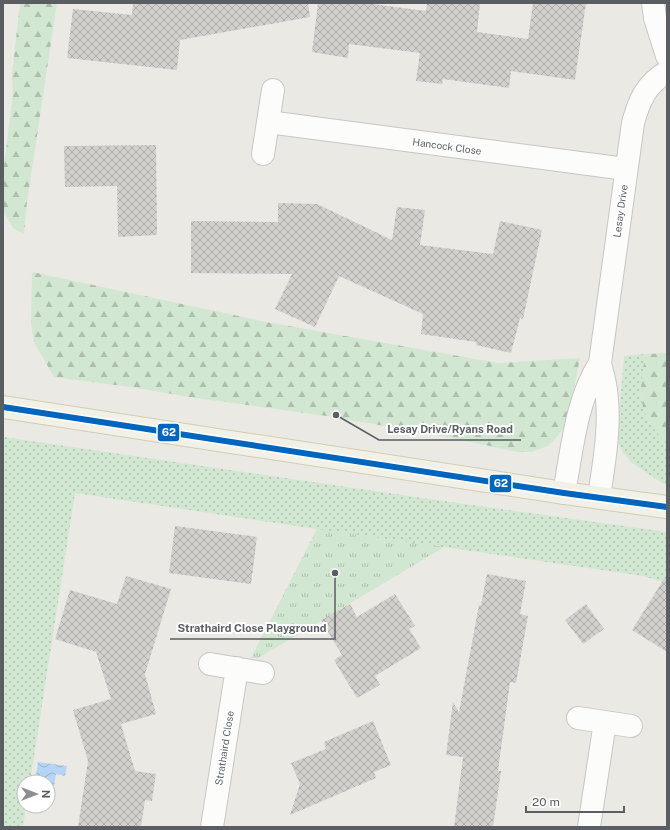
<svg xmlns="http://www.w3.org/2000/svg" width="670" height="830" font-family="'Public Sans',sans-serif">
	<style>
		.grass { fill: url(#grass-dots) }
		.forest { fill: url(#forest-firs) }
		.park { fill: url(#park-tufts) }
		.water { fill: url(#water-waves) }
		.building { fill: url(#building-cross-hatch) }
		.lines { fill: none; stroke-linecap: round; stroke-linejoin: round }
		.minor-casing { stroke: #c6c6c5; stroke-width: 24 }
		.primary-casing { stroke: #d2ccb2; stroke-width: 24 }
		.minor { stroke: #fcfcfb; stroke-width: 22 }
		.primary { stroke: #f2f1e7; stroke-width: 22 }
		.bus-1-casing { stroke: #fff; stroke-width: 9 }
		.bus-1 { stroke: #0065bd; stroke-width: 6 }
		.labels { text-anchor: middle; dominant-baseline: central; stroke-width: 4; stroke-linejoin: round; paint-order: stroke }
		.street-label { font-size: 10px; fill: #5a5d62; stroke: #fff }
		.leader { fill: none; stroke: #5a5d62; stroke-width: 1.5 }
		.callout-dot { fill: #5a5d62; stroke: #fff; stroke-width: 1.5 }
		.callout-label { font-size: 11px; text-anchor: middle; font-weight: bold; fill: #5a5d62; stroke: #fff; stroke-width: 4; stroke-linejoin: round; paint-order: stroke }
		.line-badge { stroke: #fff; stroke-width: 1.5 }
		.badge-label { font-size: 11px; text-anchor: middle; font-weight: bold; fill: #fff }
	</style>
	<defs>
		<pattern id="grass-dots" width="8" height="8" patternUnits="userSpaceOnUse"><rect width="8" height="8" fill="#d1e7d1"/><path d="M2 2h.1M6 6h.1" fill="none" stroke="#adbead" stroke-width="1.8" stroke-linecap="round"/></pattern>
		<pattern id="forest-firs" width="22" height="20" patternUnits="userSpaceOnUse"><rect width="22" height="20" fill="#d1e7d1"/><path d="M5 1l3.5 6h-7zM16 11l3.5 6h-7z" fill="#adbead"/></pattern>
		<pattern id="park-tufts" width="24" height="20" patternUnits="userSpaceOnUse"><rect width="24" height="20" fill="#d1e7d1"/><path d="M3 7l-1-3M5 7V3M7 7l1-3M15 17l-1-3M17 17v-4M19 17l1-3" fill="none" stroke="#adbead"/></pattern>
		<pattern id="water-waves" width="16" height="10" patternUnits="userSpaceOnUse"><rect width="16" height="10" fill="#b6d5f6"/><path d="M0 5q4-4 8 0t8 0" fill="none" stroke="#97b0cb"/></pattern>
		<pattern id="building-cross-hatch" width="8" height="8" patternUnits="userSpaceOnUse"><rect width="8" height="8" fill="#d1d0cd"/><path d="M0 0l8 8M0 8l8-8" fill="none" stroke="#adacaa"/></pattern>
	</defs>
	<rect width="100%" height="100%" fill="#eae9e4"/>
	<!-- grass -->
	<path class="grass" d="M 645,354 C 643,372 638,393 644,410 C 649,424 658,434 667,444 L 667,485 L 662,483 L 632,463 L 624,454 L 619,444 L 618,429 L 624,356 Z
		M 3,437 L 450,502 L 667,532 L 667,583 L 643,576 L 444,547 L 258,658 L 251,658 L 317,529 L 75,493 L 30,782 L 24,782 L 24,806 L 26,806 L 23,827 L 3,827 Z"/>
	<!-- forest -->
	<path class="forest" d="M 20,3 L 57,3 L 27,202 L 24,234 L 13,228 L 5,215 L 3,208 L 3,174 L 13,93 L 12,75 Z
		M 32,272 L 266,322 L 498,363 L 580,358 L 570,408 L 565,425 L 558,436 L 548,446 L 532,452 L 518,452 L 437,435 L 327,416 L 189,397 L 131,387 L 54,377 L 34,342 L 31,323 Z
		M 667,353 L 667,444 C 658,434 649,424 644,410 C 638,393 643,372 645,354 Z"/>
	<!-- park -->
	<path class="park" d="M 318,529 L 444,547 L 258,658 L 251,658 Z"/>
	<!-- water -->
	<path class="water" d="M 38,762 L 67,766 L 65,776 L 56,774 L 52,798 L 48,797 L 48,782 L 35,782 Z"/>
	<!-- building -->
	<path class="building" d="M 133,3 L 308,3 L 310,17 L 180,40 L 177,70 L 67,58 L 73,9 L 132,15 Z
		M 318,3 L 365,3 L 426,11 L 427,3 L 480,3 L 477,32 L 528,39 L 533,3 L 586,3 L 575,80 L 511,71 L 509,88 L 443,79 L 442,84 L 416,81 L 420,53 L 349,44 L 348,58 L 312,52 Z
		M 156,145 L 157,235 L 118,237 L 117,186 L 65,187 L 64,146 Z
		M 278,203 L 317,204 L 392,240 L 397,207 L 425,210 L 420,245 L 493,254 L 500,221 L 542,230 L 523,319 L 520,318 L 511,353 L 476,345 L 476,342 L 421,334 L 423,314 L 339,276 L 315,327 L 275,309 L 292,274 L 191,273 L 191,221 L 278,222 Z
		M 175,526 L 257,537 L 251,584 L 169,573 Z
		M 487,574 L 526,581 L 520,614 L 528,616 L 516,683 L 510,682 L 498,771 L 501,771 L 493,827 L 454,827 L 463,757 L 446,755 L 453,702 L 459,712 L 479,605 L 481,605 Z
		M 667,574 L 667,652 L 632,630 Z
		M 126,576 L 171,589 L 145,674 L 156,714 L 121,724 L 135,771 L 156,774 L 152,801 L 145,800 L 141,827 L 78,827 L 88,761 L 73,710 L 111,699 L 96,652 L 55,639 L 70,590 L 117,604 Z
		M 395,594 L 415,626 L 409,629 L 421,648 L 375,676 L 380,685 L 357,698 L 334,660 L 342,655 L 321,620 L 350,604 L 357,617 Z
		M 586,604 L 604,629 L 583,644 L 565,620 Z
		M 373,721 L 391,765 L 374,772 L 376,778 L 290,815 L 300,784 L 291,763 L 326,749 L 324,742 Z"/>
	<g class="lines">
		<!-- minor casing -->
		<g class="minor-casing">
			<path id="minor" d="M 653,3 L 655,18 L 667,56
				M 268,122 L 626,169
				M 263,154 L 273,90
				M 564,493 C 572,450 576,400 600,363
				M 599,497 C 604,462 611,426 606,390 C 605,381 602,372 600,363 L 633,123 C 639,101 646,84 667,72
				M 210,664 L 263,673
				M 578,718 L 631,726
				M 212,827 L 237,668
				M 589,827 L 605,722"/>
		</g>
		<!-- primary casing -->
		<g class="primary-casing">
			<path id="primary" d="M 3,407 L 564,493 L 667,507"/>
		</g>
		<!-- minor -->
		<use href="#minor" class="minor"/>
		<!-- primary -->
		<use href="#primary" class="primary"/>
		<!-- bus-1 casing -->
		<g class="bus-1-casing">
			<path id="bus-1" d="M 3,407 L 564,493 L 667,507"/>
		</g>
		<!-- bus-1 -->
		<use href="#bus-1" class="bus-1"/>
	</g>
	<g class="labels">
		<!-- street labels -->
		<g class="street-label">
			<text transform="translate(447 146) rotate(8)">Hancock Close</text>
			<text transform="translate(620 211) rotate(-82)">Lesay Drive</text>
			<text transform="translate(224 748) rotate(-81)">Strathaird Close</text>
		</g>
	</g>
	<!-- callouts -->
	<path class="leader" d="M336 415L379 440H521M335 573L335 639H170"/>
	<g class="callout-dot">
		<circle cx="336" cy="415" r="4"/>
		<circle cx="335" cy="573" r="4"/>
	</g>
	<g class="callout-label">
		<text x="450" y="433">Lesay Drive/Ryans Road</text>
		<text x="252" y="632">Strathaird Close Playground</text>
	</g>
	<g class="line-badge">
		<rect x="157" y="423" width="23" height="19" rx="4" fill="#0065bd"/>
		<rect x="489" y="474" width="23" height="19" rx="4" fill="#0065bd"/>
	</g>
	<g class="badge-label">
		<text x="169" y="436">62</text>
		<text x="501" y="487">62</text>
	</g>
	<!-- border -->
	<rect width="670" height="830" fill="none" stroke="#5a5d62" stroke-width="8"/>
	<!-- north arrow -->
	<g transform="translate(36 794) rotate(90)"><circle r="19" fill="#ffffff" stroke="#bdbec0"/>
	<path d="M0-3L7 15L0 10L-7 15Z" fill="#8c8e90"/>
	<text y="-6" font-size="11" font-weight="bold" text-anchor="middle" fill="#5a5d62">N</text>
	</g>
	<!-- scale -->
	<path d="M526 806v6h98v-6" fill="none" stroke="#5a5d62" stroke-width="2"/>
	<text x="532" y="806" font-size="12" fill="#5a5d62" stroke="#ffffff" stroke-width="3" paint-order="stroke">20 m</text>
</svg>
